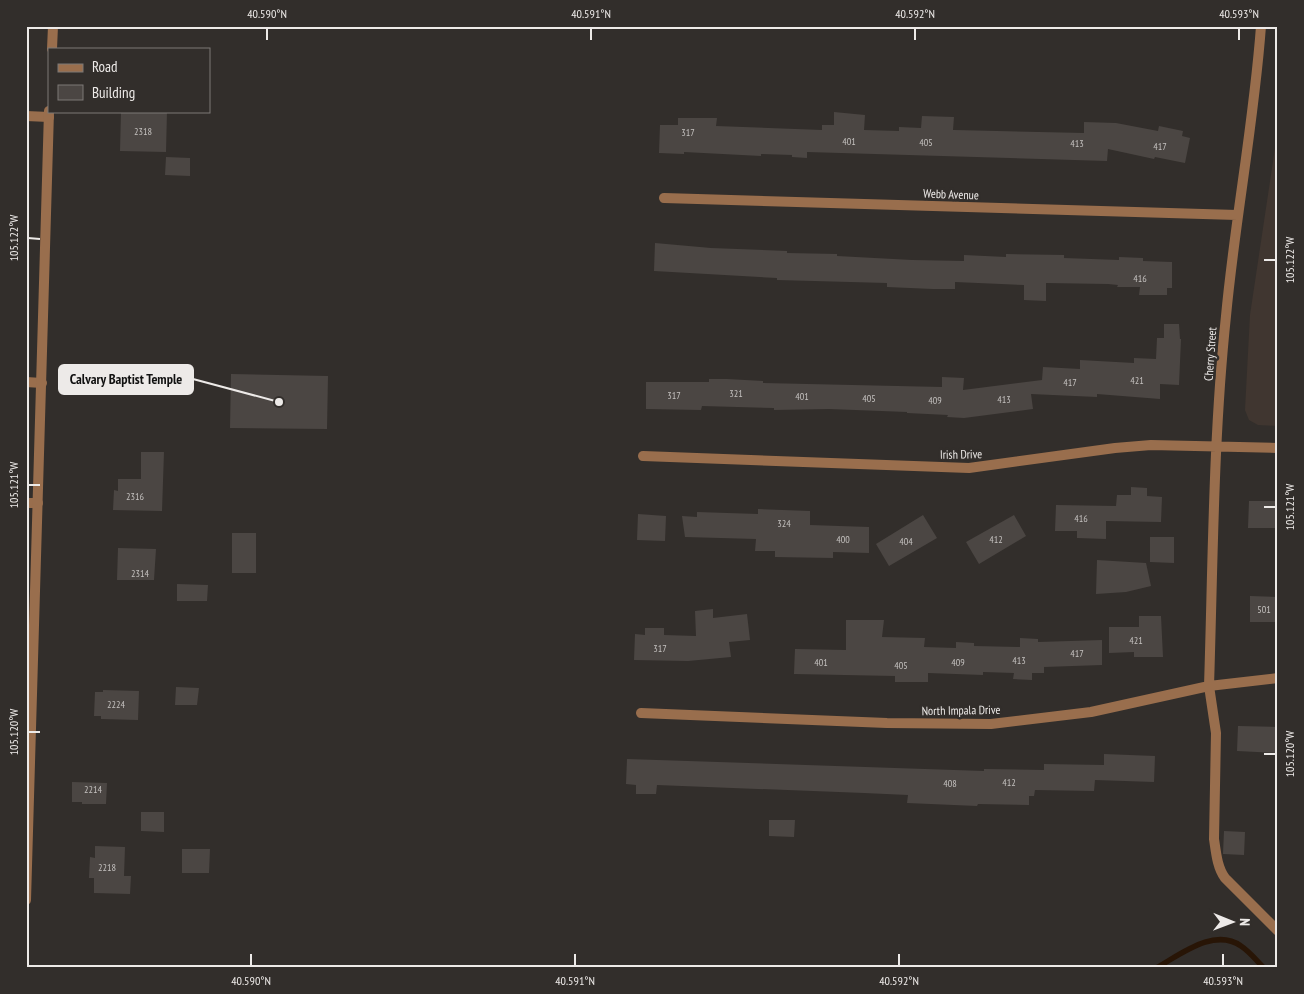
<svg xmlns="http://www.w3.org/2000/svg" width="1304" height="994" font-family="'PT Sans Narrow',sans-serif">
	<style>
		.built { fill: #403630 }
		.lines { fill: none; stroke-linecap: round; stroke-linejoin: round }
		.stream { stroke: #281506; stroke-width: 5.5 }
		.building { fill: #4b4643 }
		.service { stroke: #996e4d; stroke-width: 10 }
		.minor { stroke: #996e4d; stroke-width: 10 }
		.tertiary { stroke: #996e4d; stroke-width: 10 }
		.ticks { fill: none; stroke: #edeae8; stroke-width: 2 }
		.labels { text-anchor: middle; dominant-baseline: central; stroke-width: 5; stroke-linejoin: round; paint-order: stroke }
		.number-label { font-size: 10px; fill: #c4c1bf }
		.street-label { font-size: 12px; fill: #edeae8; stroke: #322e2b }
		.leader { fill: none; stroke: #edeae8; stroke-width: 2 }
		.callout-dot { fill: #edeae8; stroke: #322e2b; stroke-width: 2 }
		.callout { fill: #edeae8; stroke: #edeae8; stroke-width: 2 }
		.callout-label { font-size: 14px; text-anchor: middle; font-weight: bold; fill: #111 }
		.neatline { fill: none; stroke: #edeae8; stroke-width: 2 }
		.ticks-label { font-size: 12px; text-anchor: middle; fill: #edeae8 }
	</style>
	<rect width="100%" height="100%" fill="#322e2b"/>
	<!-- built -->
	<path class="built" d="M 1278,128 L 1278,426 L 1258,425 L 1249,420 L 1245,410 L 1250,315 Z"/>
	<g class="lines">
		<!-- stream -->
		<path class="stream" d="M 1156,968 C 1180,955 1214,927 1241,946 C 1250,952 1257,961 1264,968"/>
	</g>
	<!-- building -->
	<path class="building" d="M 121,111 L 167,111 L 166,152 L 120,151 Z
		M 834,112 L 865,115 L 864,130 L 899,131 L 899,127 L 921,128 L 922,116 L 954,117 L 953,130 L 955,130 L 1084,133 L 1084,122 L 1116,123 L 1158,131 L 1159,126 L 1183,131 L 1182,136 L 1190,138 L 1185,163 L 1155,157 L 1154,159 L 1108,149 L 1107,161 L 807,152 L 807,158 L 792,157 L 792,155 L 761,154 L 761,156 L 684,152 L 684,154 L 659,153 L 660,125 L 678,125 L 678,118 L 717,118 L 716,126 L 822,130 L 822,125 L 834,125 Z
		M 166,157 L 190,158 L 190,176 L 165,175 Z
		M 655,243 L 711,248 L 787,251 L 787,253 L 837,254 L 837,256 L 912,260 L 964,261 L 964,255 L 1006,257 L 1006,254 L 1064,255 L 1064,258 L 1119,260 L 1119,257 L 1143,258 L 1143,261 L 1172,262 L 1172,288 L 1167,288 L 1167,295 L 1139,295 L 1140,287 L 1117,287 L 1118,285 L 1108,284 L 1046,283 L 1046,301 L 1024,300 L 1024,285 L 955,282 L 955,289 L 933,289 L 887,287 L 887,283 L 777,280 L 777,278 L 654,271 Z
		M 1164,324 L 1179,324 L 1180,339 L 1181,339 L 1179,385 L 1160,384 L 1160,399 L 1097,394 L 1097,397 L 1031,394 L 1033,409 L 964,418 L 947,417 L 948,415 L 907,413 L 907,412 L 829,409 L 774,410 L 774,408 L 702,406 L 701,410 L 646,409 L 646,382 L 709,382 L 709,379 L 727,379 L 763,381 L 763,383 L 942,387 L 942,377 L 964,378 L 963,390 L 1042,380 L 1043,367 L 1080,369 L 1080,360 L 1134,363 L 1134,358 L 1156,359 L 1157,338 L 1164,338 Z
		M 231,374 L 328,376 L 327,429 L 230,428 Z
		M 141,452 L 164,452 L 162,511 L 113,510 L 114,490 L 118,491 L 118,479 L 141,479 Z
		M 1131,487 L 1147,488 L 1147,496 L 1162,497 L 1161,522 L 1106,521 L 1106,539 L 1077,538 L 1077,531 L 1055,531 L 1056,505 L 1116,506 L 1117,495 L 1131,495 Z
		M 1249,501 L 1278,501 L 1278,528 L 1248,528 Z
		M 758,509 L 810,511 L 810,525 L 869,527 L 869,553 L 833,552 L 833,558 L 775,557 L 775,551 L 755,551 L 756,539 L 685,537 L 682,516 L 697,517 L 697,512 L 758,514 Z
		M 638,514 L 666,516 L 665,541 L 637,540 Z
		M 923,515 L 937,538 L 889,566 L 876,544 Z
		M 1014,515 L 1026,536 L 979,564 L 966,542 Z
		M 232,533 L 256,533 L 256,573 L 232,573 Z
		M 1150,537 L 1174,537 L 1174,563 L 1150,562 Z
		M 118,548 L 156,549 L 154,580 L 117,580 Z
		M 1097,560 L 1146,563 L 1151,586 L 1126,592 L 1096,594 Z
		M 177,584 L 208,585 L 207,601 L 177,601 Z
		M 1250,596 L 1278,597 L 1278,622 L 1250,622 Z
		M 713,609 L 713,618 L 747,614 L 750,640 L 729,642 L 731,657 L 688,661 L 634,660 L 635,634 L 645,635 L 645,628 L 664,628 L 664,635 L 696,636 L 695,611 Z
		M 1139,616 L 1161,616 L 1163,657 L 1134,657 L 1134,652 L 1109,653 L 1109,627 L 1139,627 Z
		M 846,620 L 884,620 L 882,637 L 925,638 L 924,647 L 956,648 L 956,642 L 974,643 L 974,646 L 1020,647 L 1020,638 L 1038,639 L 1038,642 L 1102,640 L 1102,665 L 1044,667 L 1044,673 L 1032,673 L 1032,680 L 1013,679 L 1014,673 L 983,672 L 983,675 L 928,673 L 928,682 L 895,682 L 895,676 L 794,674 L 795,649 L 846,650 Z
		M 176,687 L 199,688 L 197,705 L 175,705 Z
		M 103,690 L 139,691 L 138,720 L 101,719 L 101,716 L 94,716 L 95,692 L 103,692 Z
		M 1238,726 L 1278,727 L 1278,753 L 1237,751 Z
		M 1104,754 L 1155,756 L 1154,782 L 1095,780 L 1094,791 L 1035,790 L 1034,796 L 1029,796 L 1029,805 L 978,804 L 977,806 L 907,803 L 908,795 L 864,793 L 657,785 L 656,794 L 636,794 L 636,785 L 626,784 L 627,759 L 984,771 L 984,769 L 1044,770 L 1044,764 L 1104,765 Z
		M 72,782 L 107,783 L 106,804 L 82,804 L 82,802 L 72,802 Z
		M 141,812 L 164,812 L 164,832 L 141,831 Z
		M 769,820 L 795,820 L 794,837 L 769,836 Z
		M 1224,831 L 1245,832 L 1244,855 L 1223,854 Z
		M 95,846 L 125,847 L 124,876 L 131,876 L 130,894 L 94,893 L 94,878 L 89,878 L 90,857 L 95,858 Z
		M 182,849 L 210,849 L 209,873 L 182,873 Z"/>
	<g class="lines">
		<!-- service -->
		<path class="service" d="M 26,116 L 49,117
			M 26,382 L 42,383
			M 26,503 L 38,503
			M 1209,686 L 1216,733 L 1214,839 C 1216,852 1217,867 1225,878 L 1278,931"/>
		<!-- minor -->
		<path class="minor" d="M 664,198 L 1237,215
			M 643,456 L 969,468 L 1115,448 L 1151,445 L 1278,448
			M 1209,686 C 1213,563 1213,439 1226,316 C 1235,219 1254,123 1261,26
			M 641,713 L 887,723 L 991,724 L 1091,712 L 1209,686 L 1278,678"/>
		<!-- tertiary -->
		<path class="tertiary" d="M 52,49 L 53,26
			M 26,900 L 49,111"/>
	</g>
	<!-- ticks -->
	<path class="ticks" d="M 267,40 L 267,28M 591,40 L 591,28M 915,40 L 915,28M 1239,40 L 1239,28M 28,238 L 40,239M 1264,260 L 1276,260M 28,485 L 40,485M 1264,507 L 1276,507M 28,732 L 40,732M 1264,754 L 1276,754M 251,966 L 251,954M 575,966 L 575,954M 899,966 L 899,954M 1223,966 L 1223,954"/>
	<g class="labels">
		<!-- number labels -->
		<g class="number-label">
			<text x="143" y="131">2318</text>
			<text x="688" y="132">317</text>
			<text x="849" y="141">401</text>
			<text x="926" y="142">405</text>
			<text x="1077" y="143">413</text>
			<text x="1160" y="146">417</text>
			<text x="1140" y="278">416</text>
			<text x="1137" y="380">421</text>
			<text x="1070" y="382">417</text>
			<text x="736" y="393">321</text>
			<text x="674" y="395">317</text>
			<text x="802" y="396">401</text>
			<text x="869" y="398">405</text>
			<text x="1004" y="399">413</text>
			<text x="935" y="400">409</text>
			<text x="135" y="496">2316</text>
			<text x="1081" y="518">416</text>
			<text x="784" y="523">324</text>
			<text x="843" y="539">400</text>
			<text x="996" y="539">412</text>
			<text x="906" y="541">404</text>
			<text x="140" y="573">2314</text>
			<text x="1264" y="609">501</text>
			<text x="1136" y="640">421</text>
			<text x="660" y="648">317</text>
			<text x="1077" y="653">417</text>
			<text x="1019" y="660">413</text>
			<text x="821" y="662">401</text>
			<text x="958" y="662">409</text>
			<text x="901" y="665">405</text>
			<text x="116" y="704">2224</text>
			<text x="1009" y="782">412</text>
			<text x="950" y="783">408</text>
			<text x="93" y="789">2214</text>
			<text x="107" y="867">2218</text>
		</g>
		<!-- street labels -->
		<g class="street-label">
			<text transform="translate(951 194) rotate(2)">Webb Avenue</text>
			<text transform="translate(1210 354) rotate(-86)">Cherry Street</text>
			<text transform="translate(961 454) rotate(-1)">Irish Drive</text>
			<text transform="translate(961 710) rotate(-1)">North Impala Drive</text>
		</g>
	</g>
	<!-- callouts -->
	<path class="leader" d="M279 402L193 379"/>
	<circle class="callout-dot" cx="279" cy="402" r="5"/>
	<rect class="callout" x="59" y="365" width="134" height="29" rx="5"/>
	<g class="callout-label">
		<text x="126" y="384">Calvary Baptist Temple</text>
	</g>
	<!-- border -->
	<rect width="1304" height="994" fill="none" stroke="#322e2b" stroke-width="55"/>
	<!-- legend -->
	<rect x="48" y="48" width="162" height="65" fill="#322e2b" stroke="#7d7977"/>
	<rect x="58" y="64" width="25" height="8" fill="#996e4d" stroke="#7d7977"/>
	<text x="92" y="72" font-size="15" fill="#edeae8">Road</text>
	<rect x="58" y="85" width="25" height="15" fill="#4b4643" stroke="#7d7977"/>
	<text x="92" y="98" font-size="15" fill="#edeae8">Building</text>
	<!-- north arrow -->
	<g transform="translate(1232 922) rotate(91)" stroke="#322e2b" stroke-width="4" paint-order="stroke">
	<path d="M0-4L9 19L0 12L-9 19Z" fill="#edeae8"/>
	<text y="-8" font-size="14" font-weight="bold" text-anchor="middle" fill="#edeae8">N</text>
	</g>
	<rect x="28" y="28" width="1248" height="938" class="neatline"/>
	<g class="ticks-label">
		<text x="267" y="18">40.590°N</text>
		<text x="591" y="18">40.591°N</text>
		<text x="915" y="18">40.592°N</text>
		<text x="1239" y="18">40.593°N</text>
		<text transform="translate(14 238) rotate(-90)" y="4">105.122°W</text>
		<text transform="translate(1290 260) rotate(-90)" y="4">105.122°W</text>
		<text transform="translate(14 485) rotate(-90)" y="4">105.121°W</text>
		<text transform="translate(1290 507) rotate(-90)" y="4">105.121°W</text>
		<text transform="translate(14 732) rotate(-90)" y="4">105.120°W</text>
		<text transform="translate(1290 754) rotate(-90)" y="4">105.120°W</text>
		<text x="251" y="985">40.590°N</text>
		<text x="575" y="985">40.591°N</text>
		<text x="899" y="985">40.592°N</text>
		<text x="1223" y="985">40.593°N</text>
	</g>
</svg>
